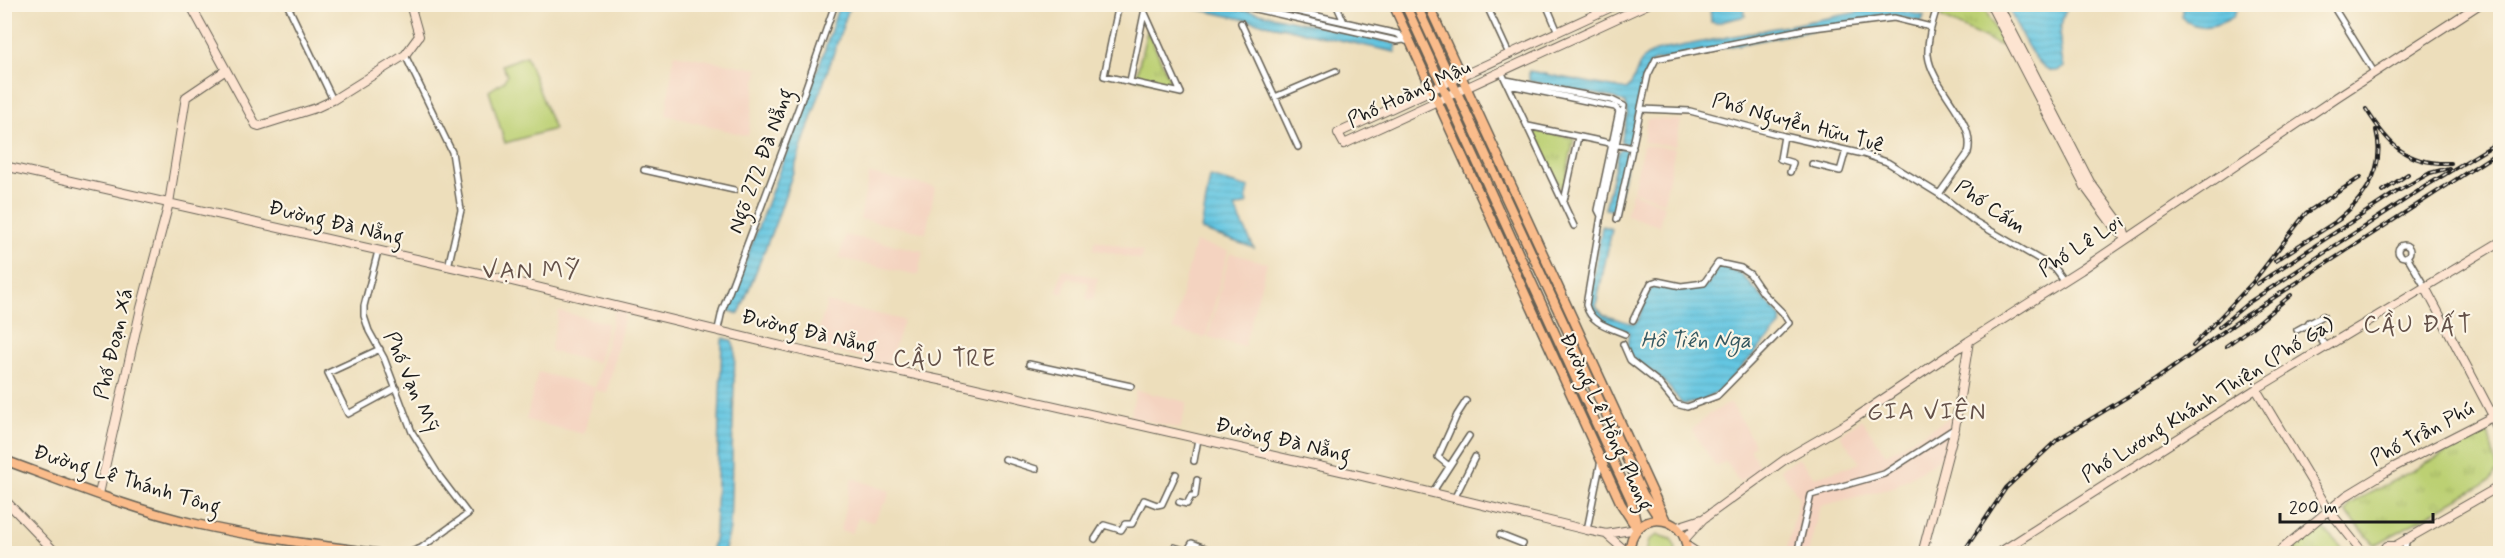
<svg xmlns="http://www.w3.org/2000/svg" width="2505" height="558" font-family="Mynerve,sans-serif">
	<style>
		.built { fill: #f4d3c0 }
		.grass { fill: #bcd073; stroke: #6c7648; stroke-width: 1.5 }
		.park { fill: url(#park-tufts); stroke: #6c7648; stroke-width: 1.5 }
		.water { fill: url(#water-rules); stroke: #40717f; stroke-width: 1.5 }
		.lines { fill: none; stroke-linecap: round; stroke-linejoin: round }
		.street-casing { stroke: #656054; stroke-width: 8 }
		.secondary-casing { stroke: #656054; stroke-width: 10 }
		.primary-casing { stroke: #656054; stroke-width: 11 }
		.street { stroke: #fff; stroke-width: 5 }
		.secondary { stroke: #fde4d1; stroke-width: 8 }
		.primary { stroke: #fabc8b; stroke-width: 8 }
		.rail-casing { stroke: #1c1c1c; stroke-width: 4 }
		.rail { stroke: #fcf5e5; stroke-width: 1.5; stroke-dasharray: 4.5; stroke-linecap: butt }
		.labels { text-anchor: middle; dominant-baseline: central; stroke-width: 4.5; stroke-linejoin: round; paint-order: stroke }
		.street-label { font-size: 21px; fill: #1c1c1c; stroke: #fcf5e5 }
		.water-label { font-size: 22px; font-style: italic; fill: #355861; stroke: #fcf5e5 }
		.quarter-label { font-size: 24px; letter-spacing: 1.5px; fill: #645149; stroke: #fcf5e5 }
	</style>
	<defs>
		<pattern id="park-tufts" width="24" height="20" patternUnits="userSpaceOnUse" patternTransform="scale(1.5)"><rect width="24" height="20" fill="#bcd073"/><path d="M3 7l-1-3M5 7V3M7 7l1-3M15 17l-1-3M17 17v-4M19 17l1-3" fill="none" stroke="#a1b263"/></pattern>
		<pattern id="water-rules" width="6" height="5" patternUnits="userSpaceOnUse" patternTransform="scale(1.5)"><rect width="6" height="5" fill="#64c6e2"/><path d="M0 2.5h6" fill="none" stroke="#56aac1"/></pattern>
	</defs>
	<rect width="100%" height="100%" fill="#fcf5e5"/>
	<filter id="ink" filterUnits="userSpaceOnUse"><feTurbulence type="fractalNoise" baseFrequency=".0167" numOctaves="2"/><feDisplacementMap in="SourceGraphic" scale="12" xChannelSelector="R" yChannelSelector="G"/><feConvolveMatrix kernelMatrix="1 2 1 2 8 2 1 2 1" color-interpolation-filters="sRGB"/></filter>
	<filter id="wash" filterUnits="userSpaceOnUse"><feTurbulence type="fractalNoise" baseFrequency=".008" numOctaves="4" result="noise"/><feDisplacementMap in="SourceGraphic" scale="24" xChannelSelector="R" yChannelSelector="G"/><feGaussianBlur stdDeviation="1.35" result="paint"/><feColorMatrix in="noise" values="0 0 0 0 0 0 0 0 0 0 0 0 0 0 0 0 0 1.4 0 .05"/><feComposite in="paint" operator="in"/></filter>
	<g filter="url(#wash)">
		<rect width="100%" height="100%" fill="#eddebb"/>
		<!-- built -->
		<path class="built" d="M 674,54 L 758,69 L 748,136 L 666,115 Z
			M 1647,119 L 1681,120 L 1676,146 L 1643,142 Z
			M 1643,145 L 1675,148 L 1664,202 L 1633,191 Z
			M 869,174 L 935,187 L 926,233 L 860,219 Z
			M 1632,192 L 1664,205 L 1659,226 L 1626,215 Z
			M 845,235 L 923,251 L 918,275 L 839,258 Z
			M 1095,240 L 1143,251 L 1141,260 L 1093,249 Z
			M 1195,242 L 1228,251 L 1206,338 L 1173,329 Z
			M 1230,253 L 1267,263 L 1244,347 L 1208,337 Z
			M 1062,269 L 1098,278 L 1093,301 L 1086,299 L 1089,283 L 1067,278 L 1063,294 L 1057,292 Z
			M 827,302 L 903,320 L 889,365 L 814,346 Z
			M 615,308 L 626,310 L 607,393 L 595,390 Z
			M 559,311 L 608,323 L 598,363 L 550,351 Z
			M 538,372 L 595,387 L 584,434 L 526,420 Z
			M 1136,390 L 1187,402 L 1180,429 L 1130,417 Z
			M 1731,403 L 1755,445 L 1750,448 L 1760,469 L 1739,482 L 1726,461 L 1716,467 L 1692,430 L 1709,414 Z
			M 1951,417 L 1943,457 L 1892,488 L 1820,506 L 1808,553 L 1786,553 L 1799,497 L 1780,469 L 1798,458 L 1815,477 L 1860,463 L 1840,435 L 1861,419 L 1886,454 Z
			M 852,478 L 890,491 L 886,504 L 884,503 L 874,522 L 858,518 L 852,533 L 840,531 Z"/>
		<!-- grass -->
		<path class="grass" d="M 526,56 L 554,129 L 505,143 L 489,91 L 504,81 L 507,75 L 502,65 Z
			M 1658,535 L 1671,539 L 1676,548 L 1675,553 L 1646,553 L 1649,540 Z"/>
		<!-- park -->
		<path class="park" d="M 1942,5 L 1983,5 L 2003,45 L 1999,45 L 1942,18 L 1940,13 Z
			M 1147,30 L 1173,87 L 1136,78 Z
			M 1533,130 L 1574,138 L 1563,193 Z
			M 2484,433 L 2489,435 L 2497,471 L 2491,480 L 2375,545 L 2346,512 L 2349,504 Z
			M 2323,528 L 2347,553 L 2290,553 L 2320,529 Z"/>
		<!-- water -->
		<path class="water" d="M 2183,4 L 2239,4 L 2239,5 L 2233,17 C 2216,27 2197,32 2181,17 Z
			M 839,5 L 850,5 L 777,219 L 739,314 L 727,310 L 824,52 Z
			M 1178,5 L 1219,5 L 1241,9 L 1397,44 L 1395,52 Z
			M 1710,5 L 1744,5 L 1745,16 L 1717,23 L 1711,22 Z
			M 2007,5 L 2069,5 C 2057,22 2059,48 2064,67 C 2040,88 2015,20 2007,5 Z
			M 1884,7 L 1924,16 L 1922,22 L 1906,18 L 1880,17 L 1654,61 C 1640,70 1635,124 1632,142 L 1628,145 L 1621,142 L 1628,113 L 1625,103 L 1614,98 L 1529,81 L 1529,71 L 1627,90 C 1641,73 1633,61 1656,51 Z
			M 1621,148 L 1628,150 L 1629,155 L 1616,211 L 1605,209 L 1618,152 Z
			M 1210,177 L 1249,188 L 1246,200 L 1248,203 L 1235,208 L 1254,248 L 1201,230 Z
			M 1602,226 L 1612,229 L 1596,306 L 1603,315 L 1633,324 L 1637,322 L 1650,289 L 1656,284 L 1683,291 L 1708,285 L 1716,269 L 1722,266 L 1740,273 L 1779,315 L 1782,318 L 1780,326 L 1721,390 C 1711,397 1694,405 1682,404 C 1675,395 1668,385 1660,378 C 1639,360 1622,364 1629,332 L 1601,321 L 1590,313 L 1589,305 Z
			M 724,338 L 731,340 L 735,349 L 730,529 L 724,553 L 711,553 L 715,536 L 722,341 Z"/>
	</g>
	<g filter="url(#ink)">
		<g class="lines">
			<!-- street casing -->
			<g class="street-casing">
				<path id="street" d="M 287,4 L 333,100
					M 1119,4 L 1104,76 L 1181,93
					M 1233,4 L 1397,41 L 1404,40
					M 1264,4 L 1398,34 L 1406,41
					M 1336,4 L 1344,22
					M 1486,4 L 1509,54
					M 1546,4 L 1558,32
					M 1938,4 C 1933,21 1927,37 1928,55 C 1932,89 1977,120 1968,153 L 1939,194
					M 2336,4 L 2336,11 L 2374,72
					M 1145,13 L 1181,93
					M 1241,23 L 1275,97 L 1336,71
					M 405,55 L 452,152 L 461,210 L 448,267
					M 1501,71 L 1574,226
					M 1506,80 L 1612,100 L 1624,106 L 1601,216
					M 1130,81 L 1146,4
					M 1509,85 L 1615,107 L 1619,111 L 1598,210 L 1601,216 L 1586,305 C 1591,324 1609,327 1625,334
					M 1275,97 L 1298,147
					M 1641,109 L 1690,111 L 1784,136 L 1863,154 L 1887,162 L 1939,194 L 1974,221 L 2054,268 L 2063,280
					M 1528,126 L 1633,148
					M 1784,136 L 1780,159 L 1793,163 L 1790,172
					M 1812,164 L 1840,171 L 1846,150
					M 644,170 L 734,190
					M 1564,201 L 1578,137
					M 1617,219 L 1648,75 L 1656,59 L 1805,29 L 1894,18 L 1931,27
					M2398 251a6 6 0 1 1 12 0a6 6 0 1 1-12 0Z
					M 378,251 L 364,306 L 364,316 L 369,331 L 384,358 L 412,432 L 440,477 L 468,514 L 421,548 L 406,554
					M 2407,256 L 2425,287
					M 2309,322 L 2326,347
					M 718,329 L 722,311 L 800,104 L 835,4
					M 2297,330 L 2323,316
					M 1623,344 L 1630,360 L 1658,382 L 1676,404 L 1687,407 L 1717,396 L 1789,323 L 1783,313 L 1763,293 L 1750,274 L 1741,268 L 1718,263 L 1704,283 L 1681,286 L 1657,281 L 1651,283 L 1633,320
					M 380,349 L 328,373 L 348,414 L 396,388
					M 1029,364 L 1131,386
					M 1005,459 L 1036,469
					M 1194,461 L 1198,439
					M 1449,466 L 1438,457 L 1457,415 L 1466,401
					M 1432,493 L 1469,436
					M 1454,499 L 1475,457
					M 1179,502 L 1187,504 L 1191,496 L 1195,496 L 1197,480
					M 1587,530 L 1601,460
					M 1500,535 L 1523,544
					M 1095,539 L 1104,525 L 1121,530 L 1125,524 L 1132,524 L 1144,500 L 1157,505 L 1162,504 L 1176,474
					M 1158,553 L 1159,554
					M 1169,554 L 1174,547 L 1187,551 L 1192,543 L 1215,552
					M 1797,554 L 1811,495 L 1884,474 L 1955,428
					M 2404,554 L 2407,537"/>
			</g>
			<!-- secondary casing -->
			<g class="secondary-casing">
				<path id="secondary" d="M 1618,4 L 1338,133 L 1344,144 L 1648,4
					M 1990,4 L 2085,187 L 2117,231 L 2126,238
					M 1998,4 L 2090,182 L 2123,227 L 2126,237
					M 226,70 L 256,125 L 259,126 L 316,108 L 333,100 L 405,55 L 419,36 L 410,4
					M 4,166 L 483,274 L 806,352 L 945,381 L 1354,474 L 1587,530 L 1606,534 L 1637,529
					M 2425,287 L 2493,416 L 2500,439
					M 2256,389 L 2328,509 L 2364,554
					M 99,494 L 141,308 L 169,203 L 186,97 L 226,70 L 190,4
					M 4,499 L 57,554
					M 1677,527 L 1702,519
					M 1606,534 L 1629,554
					M 1685,539 L 1703,519 L 1787,458 L 1849,422 L 1969,341 L 2081,270 L 2337,97 L 2480,4
					M 1687,546 L 1699,554
					M 2395,546 L 2500,486
					M 1922,554 L 1955,428 L 1969,341
					M 1997,554 L 2256,389 L 2500,242
					M 2276,554 L 2346,496 L 2394,467 L 2500,413
					M 2381,554 L 2387,546 L 2395,546"/>
			</g>
			<!-- primary casing -->
			<g class="primary-casing">
				<path id="primary" d="M 1393,4 L 1621,504 L 1637,529
					M 1405,4 L 1631,500 L 1636,522
					M 1416,4 L 1643,494 L 1660,520
					M 1428,4 L 1666,521
					M 4,460 C 67,483 131,509 196,524 C 257,538 320,545 382,554
					M 1630,554 C 1627,509 1688,509 1687,554"/>
			</g>
			<!-- street -->
			<use href="#street" class="street"/>
			<!-- secondary -->
			<use href="#secondary" class="secondary"/>
			<!-- primary -->
			<use href="#primary" class="primary"/>
			<!-- rail casing -->
			<g class="rail-casing">
				<path id="rail" d="M 2366,109 C 2388,144 2406,165 2451,163
					M 2383,191 L 2408,174
					M 2336,221 C 2366,198 2386,169 2376,130
					M 2275,261 L 2340,219
					M 2257,284 L 2398,191 L 2430,173 L 2449,168
					M 2219,327 L 2248,303 L 2426,186 L 2500,141
					M 2193,346 L 2253,282 L 2306,213 L 2361,177
					M 2226,346 L 2255,325 L 2291,295
					M 1962,554 L 2006,488 L 2058,439 L 2155,380 L 2247,315 L 2500,151"/>
			</g>
			<!-- rail -->
			<use href="#rail" class="rail"/>
		</g>
	</g>
	<g class="labels">
		<!-- street labels -->
		<g class="street-label">
			<text transform="translate(1409 94) rotate(-25)">Phố Hoàng Mậu</text>
			<text transform="translate(1798 123) rotate(15)">Phố Nguyễn Hữu Tuệ</text>
			<text transform="translate(761 161) rotate(-70)">Ngõ 272 Đà Nẵng</text>
			<text transform="translate(1990 207) rotate(34)">Phố Cấm</text>
			<text transform="translate(336 223) rotate(13)">Đường Đà Nẵng</text>
			<text transform="translate(2081 246) rotate(-33)">Phố Lê Lợi</text>
			<text transform="translate(809 332) rotate(13)">Đường Đà Nẵng</text>
			<text transform="translate(114 344) rotate(-77)">Phố Đoạn Xá</text>
			<text transform="translate(411 382) rotate(66)">Phố Vạn Mỹ</text>
			<text transform="translate(2208 400) rotate(-32)">Phố Lương Khánh Thiện (Phố Ga)</text>
			<text transform="translate(1606 422) rotate(65)">Đường Lê Hồng Phong</text>
			<text transform="translate(2422 434) rotate(-28)">Phố Trần Phú</text>
			<text transform="translate(1283 440) rotate(13)">Đường Đà Nẵng</text>
			<text transform="translate(127 480) rotate(17)">Đường Lê Thánh Tông</text>
		</g>
		<!-- water labels -->
		<g class="water-label">
			<text x="1696" y="341">Hồ Tiên Nga</text>
		</g>
		<!-- quarter labels -->
		<g class="quarter-label">
			<text x="532" y="271">VẠN MỸ</text>
			<text x="2418" y="325">CẦU ĐẤT</text>
			<text x="945" y="359">CẦU TRE</text>
			<text x="1927" y="412">GIA VIÊN</text>
		</g>
	</g>
	<!-- margin -->
	<rect width="2505" height="558" fill="none" stroke="#fcf5e5" stroke-width="24"/>
	<!-- scale -->
	<path d="M2280 513v9h153v-9" fill="none" stroke="#1c1c1c" stroke-width="3"/>
	<text x="2289" y="513" font-size="18" fill="#1c1c1c" stroke="#fcf5e5" stroke-width="4.5" paint-order="stroke">200 m</text>
</svg>
